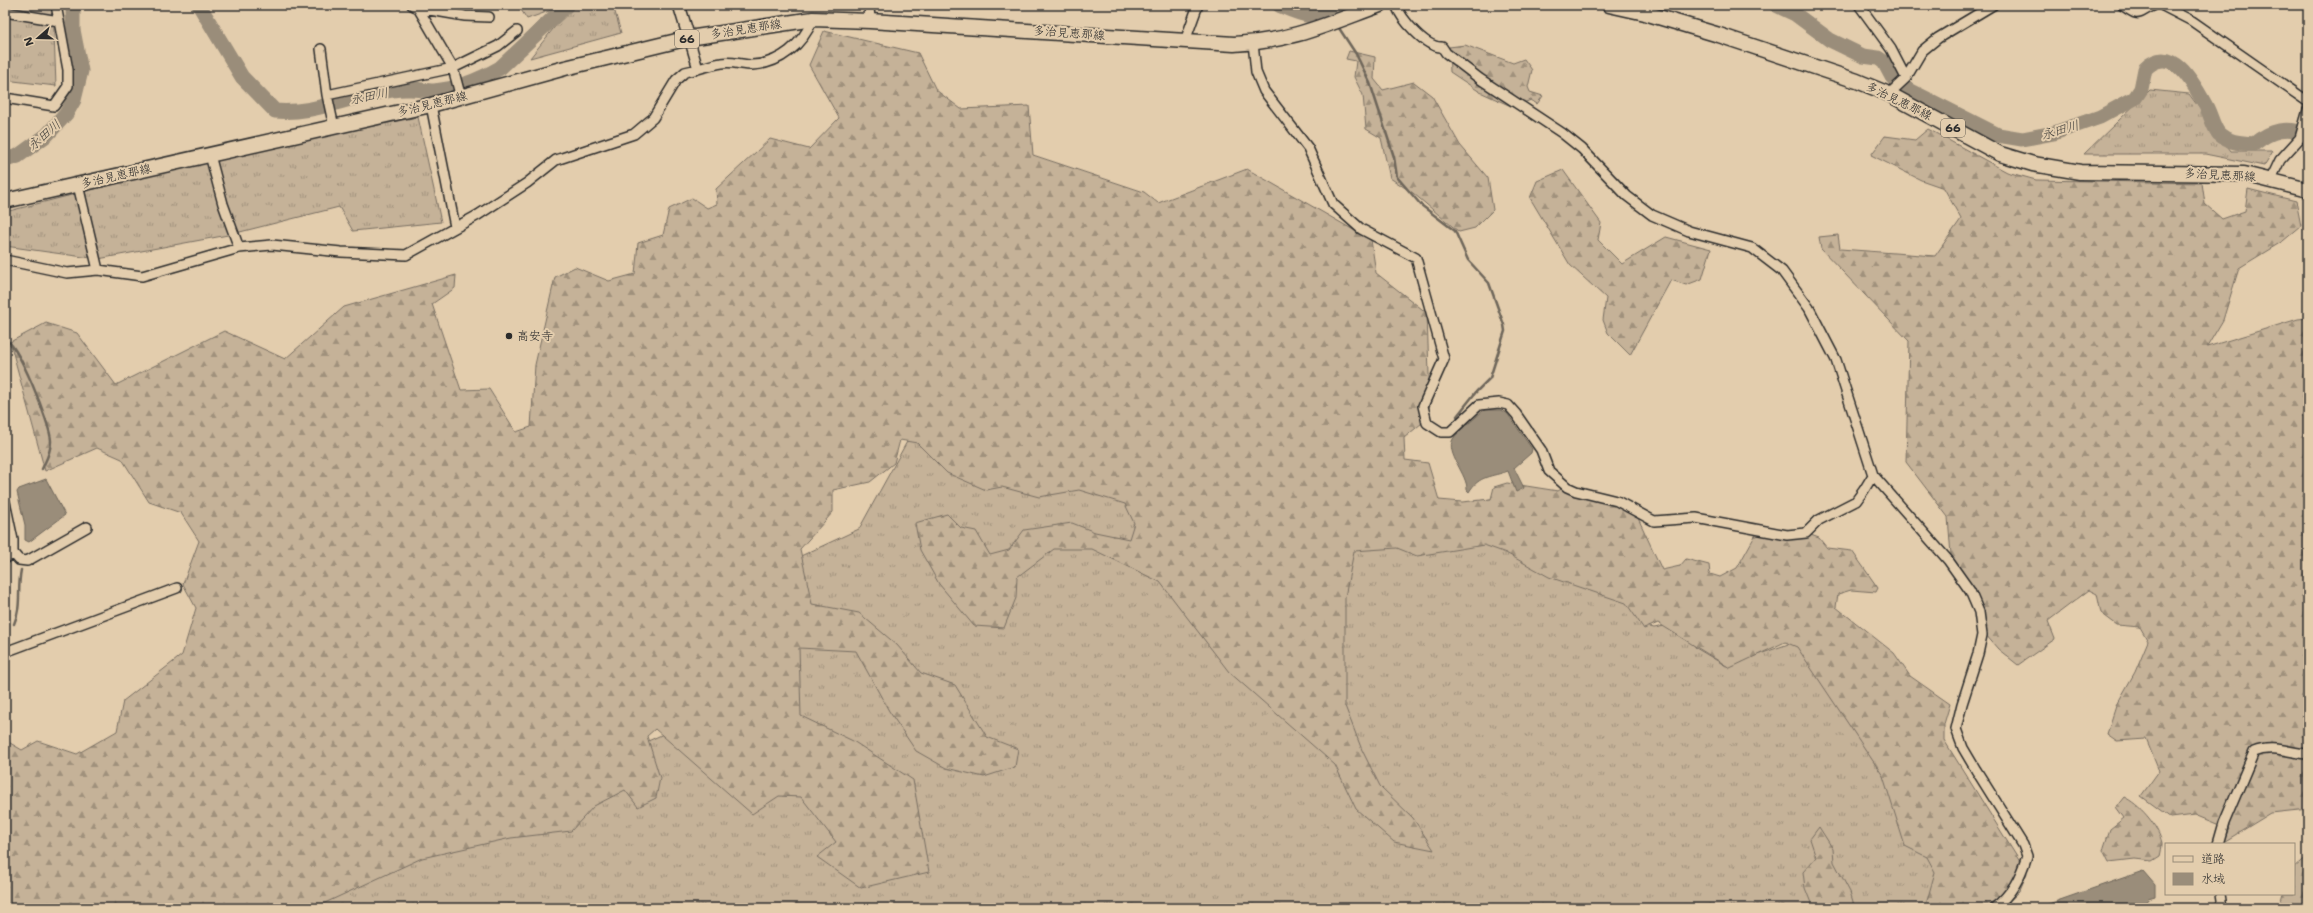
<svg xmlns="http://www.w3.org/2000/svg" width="2313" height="913" font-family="'Shantell Sans','Klee One',sans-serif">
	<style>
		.grass { fill: url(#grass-tufts); stroke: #786e62 }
		.forest { fill: url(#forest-firs); stroke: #786e62 }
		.water { fill: #9a8d7a; stroke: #6e665a }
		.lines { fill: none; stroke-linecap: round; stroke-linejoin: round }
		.stream { stroke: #6e665a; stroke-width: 2.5 }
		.river { stroke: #9a8d7a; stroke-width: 15 }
		.minor-casing { stroke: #2b2b2b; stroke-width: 12 }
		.tertiary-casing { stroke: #2b2b2b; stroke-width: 14 }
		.primary-casing { stroke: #2b2b2b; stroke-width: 17 }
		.minor { stroke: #e3cdad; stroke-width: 9 }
		.tertiary { stroke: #e3cdad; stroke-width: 11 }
		.primary { stroke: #e3cdad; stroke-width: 14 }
		.poi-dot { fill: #2b2b2b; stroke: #e3cdad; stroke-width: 1.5 }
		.labels { text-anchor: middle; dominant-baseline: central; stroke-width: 4; stroke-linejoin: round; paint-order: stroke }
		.shield { fill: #e3cdad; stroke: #625c52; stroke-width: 1 }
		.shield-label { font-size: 11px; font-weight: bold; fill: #2b2b2b }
		.street-label { font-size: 12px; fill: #2b2b2b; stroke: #e3cdad }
		.poi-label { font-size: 12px; fill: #2b2b2b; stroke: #e3cdad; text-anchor: start }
		.water-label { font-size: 13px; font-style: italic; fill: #413f3b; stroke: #e3cdad }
	</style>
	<defs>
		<pattern id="grass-tufts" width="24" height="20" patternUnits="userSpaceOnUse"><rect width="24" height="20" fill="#c5b298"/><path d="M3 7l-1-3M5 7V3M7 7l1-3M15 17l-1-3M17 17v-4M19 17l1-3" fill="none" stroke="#a0917c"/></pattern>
		<pattern id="forest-firs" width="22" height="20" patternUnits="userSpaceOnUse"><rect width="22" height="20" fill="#c5b298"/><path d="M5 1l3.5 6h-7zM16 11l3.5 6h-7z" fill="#a0917c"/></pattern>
	</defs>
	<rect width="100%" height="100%" fill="#e3cdad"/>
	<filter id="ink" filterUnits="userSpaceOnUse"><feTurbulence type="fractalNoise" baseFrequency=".025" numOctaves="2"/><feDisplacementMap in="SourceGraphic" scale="8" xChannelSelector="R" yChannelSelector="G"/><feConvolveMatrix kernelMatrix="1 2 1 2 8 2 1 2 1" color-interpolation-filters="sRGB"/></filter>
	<g filter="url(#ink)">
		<!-- grass -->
		<path class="grass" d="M 5,5 L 53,5 L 56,86 L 5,80 Z
			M 572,5 L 613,5 L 621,33 L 530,58 Z
			M 2150,90 L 2189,94 L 2231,151 L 2273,151 L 2264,166 L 2205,154 L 2084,154 Z
			M 418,117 L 441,222 L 353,231 L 339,207 L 228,235 L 98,259 L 5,246 L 5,212 L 236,153 Z
			M 909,438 L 1446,506 L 1541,491 L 1646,626 L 1654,628 L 1670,625 L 1689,639 L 1696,648 L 1726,666 L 1794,642 L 1987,908 L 137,908 L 624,752 L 670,731 L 736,586 L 859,529 Z"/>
		<!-- forest -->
		<path class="forest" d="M 518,5 L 566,5 L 527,19 Z
			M 824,31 L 918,53 L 936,90 L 961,109 L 1029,106 L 1033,155 L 1144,192 L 1158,203 L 1247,169 L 1371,240 L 1376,273 L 1427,313 L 1430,405 L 1422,423 L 1404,438 L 1405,460 L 1428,463 L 1439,500 L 1462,502 L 1491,499 L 1494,487 L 1507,483 L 1558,491 L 1563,488 L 1612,503 L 1638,518 L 1662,570 L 1680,566 L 1686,559 L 1709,565 L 1710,574 L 1720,577 L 1737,568 L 1756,534 L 1808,534 L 1819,538 L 1827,548 L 1852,551 L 1878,588 L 1876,592 L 1851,590 L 1838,594 L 1836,607 L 1894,653 L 1910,676 L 1950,704 L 1944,724 L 1944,740 L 2027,873 L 2019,892 L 2002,908 L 1925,908 L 1935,872 L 1927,857 L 1905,846 L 1883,776 L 1797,647 L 1785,642 L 1730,668 L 1658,623 L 1644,629 L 1626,603 L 1549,577 L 1506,553 L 1484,545 L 1417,556 L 1397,548 L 1354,551 L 1345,597 L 1345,706 L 1362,750 L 1380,786 L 1413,818 L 1434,850 L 1394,842 L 1356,809 L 1335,765 L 1229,672 L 1160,582 L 1092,549 L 1054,549 L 1017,577 L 1016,598 L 1004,628 L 974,626 L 939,584 L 920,550 L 915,523 L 947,514 L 961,528 L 976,531 L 990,555 L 1009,550 L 1024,530 L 1072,523 L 1095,532 L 1129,539 L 1134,523 L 1125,504 L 1079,490 L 1039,497 L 1002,487 L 986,490 L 947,473 L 917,443 L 900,440 L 894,463 L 870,482 L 833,490 L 833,512 L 800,549 L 812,604 L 859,613 L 897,645 L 921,673 L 955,685 L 987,737 L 1018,749 L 1015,767 L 984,777 L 946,768 L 916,751 L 889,711 L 856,651 L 799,648 L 801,716 L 853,741 L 913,780 L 929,872 L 861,888 L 817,857 L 836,842 L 801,797 L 779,796 L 752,814 L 655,729 L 647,736 L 660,778 L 656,798 L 638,807 L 625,790 L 594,806 L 571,831 L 511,838 L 422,858 L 314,908 L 5,908 L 5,740 L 22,750 L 38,741 L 77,754 L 117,731 L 123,701 L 182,655 L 196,608 L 183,584 L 199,541 L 181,513 L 149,502 L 122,459 L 97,448 L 45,471 L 10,342 L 46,323 L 77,333 L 116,385 L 224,331 L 285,359 L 344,307 L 456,275 L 455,288 L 432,304 L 461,390 L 489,389 L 516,432 L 531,427 L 535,365 L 555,277 L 575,267 L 609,281 L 635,274 L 638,243 L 663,235 L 669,209 L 692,198 L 707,208 L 717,204 L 716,189 L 770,139 L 809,149 L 839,118 L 809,65 Z
			M 1465,45 L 1513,63 L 1524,59 L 1532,70 L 1528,87 L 1530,92 L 1543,96 L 1537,104 L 1531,100 L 1513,107 L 1480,92 L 1450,72 L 1449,47 Z
			M 1349,51 L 1375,57 L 1374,79 L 1383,90 L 1414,82 L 1432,96 L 1460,145 L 1488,178 L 1493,210 L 1475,228 L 1459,232 L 1413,193 L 1390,178 L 1381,138 L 1366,129 L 1363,95 L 1354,77 L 1356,61 L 1346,59 Z
			M 1928,129 L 2007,172 L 2036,180 L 2202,183 L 2205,204 L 2222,219 L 2245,211 L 2248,189 L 2296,201 L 2301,226 L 2283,241 L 2239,268 L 2223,320 L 2207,347 L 2298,319 L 2308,318 L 2308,386 L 2302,395 L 2308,403 L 2308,809 L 2271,813 L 2222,843 L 2229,829 L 2195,815 L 2171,818 L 2141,796 L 2159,771 L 2146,739 L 2117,741 L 2107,734 L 2116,706 L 2135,672 L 2148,641 L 2140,627 L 2117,625 L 2101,613 L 2097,594 L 2089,590 L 2048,621 L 2055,639 L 2018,665 L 1998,649 L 1985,634 L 1985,618 L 1973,587 L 1951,555 L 1948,517 L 1906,462 L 1909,341 L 1821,249 L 1819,237 L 1838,235 L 1840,249 L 1935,256 L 1961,219 L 1944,188 L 1921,180 L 1871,155 L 1885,136 L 1915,140 Z
			M 1563,170 L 1601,223 L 1598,240 L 1622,264 L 1666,237 L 1711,249 L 1702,279 L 1686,285 L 1671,280 L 1630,355 L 1608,333 L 1603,320 L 1606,298 L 1570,265 L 1530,198 L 1537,181 Z
			M 2124,797 C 2139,804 2158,825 2162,843 C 2162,847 2161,852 2160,856 L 2152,861 L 2135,859 L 2109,862 L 2103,850 L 2110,829 L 2124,818 L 2116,807 Z
			M 1819,827 L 1833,849 L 1834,862 L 1850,892 L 1855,908 L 1813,908 L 1805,888 L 1803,872 L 1816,857 L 1810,839 Z
			M 2308,856 L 2308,908 L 2279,908 L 2283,894 L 2294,894 L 2294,868 Z"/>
		<!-- water -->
		<path class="water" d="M 1484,410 L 1500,410 L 1507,413 L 1532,449 L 1531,453 L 1514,468 L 1524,488 L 1516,492 L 1508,471 C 1492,477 1479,475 1469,492 L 1467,490 C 1468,475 1445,453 1453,439 C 1455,435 1461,431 1464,427 L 1462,424 L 1465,421 L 1468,424 Z
			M 46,479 L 65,515 L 29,542 L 25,540 L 25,525 L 17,492 L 19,489 Z
			M 2143,871 L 2155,885 L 2155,897 L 2148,899 L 2141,908 L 2037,908 Z"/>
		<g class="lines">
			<!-- stream -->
			<path class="stream" d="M 1329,13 L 1332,18
				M 1337,25 L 1356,54 L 1370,83 L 1394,157 L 1397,177 L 1421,205 L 1455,231 L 1468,260 L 1489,283 L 1504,325 L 1505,331 L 1490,378 L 1476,392 L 1457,416 L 1459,420
				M 5,340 C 17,340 51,426 51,441 C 51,452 46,460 42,469
				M 14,624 C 22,606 17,590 21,570"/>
			<!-- river -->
			<path class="river" d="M 199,5 L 242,77 L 275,111 C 308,114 335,102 367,95 C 380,92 396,88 410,89 C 418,89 426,91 434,91 C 456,89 481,79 500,68 L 567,5
				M 1279,5 C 1300,14 1319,24 1338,5
				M 1776,5 L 1795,14 L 1830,40 L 1863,56 L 1878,58 L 1884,62 L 1892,77 L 1903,87 L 1998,135 L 2022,139 L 2054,133 L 2100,117 L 2135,98 L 2141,89 L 2145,69 C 2173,41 2195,86 2207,108 C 2211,116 2213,127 2219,134 C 2229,143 2241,143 2254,144 C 2271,130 2287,126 2308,135
				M 5,160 L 18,156 L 47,135 L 66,114 L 74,100 L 81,71 L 73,30 L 73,5"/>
			<!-- minor casing -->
			<g class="minor-casing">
				<path id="minor" d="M 412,5 L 418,8 L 453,68 L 461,98
					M 869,5 L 870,21
					M 1396,5 C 1401,19 1426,48 1442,47 L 1446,53 L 1480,79 L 1562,133 L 1582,149 L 1627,196 L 1652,215 L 1689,231 L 1752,248 L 1782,271 L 1809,308 L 1836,360 L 1873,475 L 1948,560 L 1970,591 L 1979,612 L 1982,635 L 1978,654 L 1962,704 L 1956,729 L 1963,748 L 1976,770 L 2023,845 L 2027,856 C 2020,878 2012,894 1994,908
					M 1859,5 L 1891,49 L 1906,78
					M 2122,5 C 2142,19 2136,13 2155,5
					M 2161,5 L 2192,21 L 2307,101
					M 418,8 L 465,16 L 489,17
					M 5,12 L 59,21 L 56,5
					M 1185,41 L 1198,5
					M 1253,43 L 1256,72 L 1264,91 L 1308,148 L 1333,204 L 1361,229 L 1416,258 L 1444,359 L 1423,406 L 1427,423 L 1441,432 L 1450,432 L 1479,405 L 1499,403 L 1508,405 L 1516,414 L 1541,450 L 1549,471 L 1567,487 L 1576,491 L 1617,501 L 1654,521 L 1696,518 L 1787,535 L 1806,533 L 1819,520 L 1856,501 L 1864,490 L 1873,475
					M 321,49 L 327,95 L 453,68 L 498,46 L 517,31
					M 698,69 C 706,67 714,64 722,63 C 732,61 742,65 752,65 C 780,64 803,44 813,19
					M 1889,94 L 1906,78 L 1922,51 L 1938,38 L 1993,5
					M 327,95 L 334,127
					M 5,98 L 54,106 L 68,86 L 68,70 L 59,21
					M 431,105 L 455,227
					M 210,155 L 223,204 L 239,248
					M 2271,179 L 2280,160 L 2300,138 L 2308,110
					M 78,185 L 98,270
					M 5,260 L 67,273 L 98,270 L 142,276 L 239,248 L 272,245 L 341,252 L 406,255 L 478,215 L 527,183 L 556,160 L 634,134 L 653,118 L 676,80 L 685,72 L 698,69 L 689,38
					M 5,502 L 13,540 L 13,553 L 19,560 L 27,561 L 87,527
					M 5,559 L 13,553
					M 5,652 L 177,588
					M 2218,844 L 2224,823 L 2254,752 C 2273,744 2289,753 2308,754
					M 2220,894 L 2222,908"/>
			</g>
			<!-- tertiary casing -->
			<g class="tertiary-casing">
				<path id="tertiary" d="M 679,5 L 689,38"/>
			</g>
			<!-- primary casing -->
			<g class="primary-casing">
				<path id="primary" d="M 1609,5 L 1645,13 L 1719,35 L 1857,81 L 1889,94 L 2000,154 L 2033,164 L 2080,172 L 2244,174 L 2308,190
					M 5,201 L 431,105 L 565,68 L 689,38 L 813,19 L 870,21 L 1234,44 C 1290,42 1328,24 1380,5"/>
			</g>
			<!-- minor -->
			<use href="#minor" class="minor"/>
			<!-- tertiary -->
			<use href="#tertiary" class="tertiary"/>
			<!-- primary -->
			<use href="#primary" class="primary"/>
		</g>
	</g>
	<!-- markers -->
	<circle class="poi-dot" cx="509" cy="336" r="4"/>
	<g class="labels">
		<!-- shield labels -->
		<g class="shield">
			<rect x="675" y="30" width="24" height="18" rx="3"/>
			<rect x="1941" y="119" width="24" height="18" rx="3"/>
		</g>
		<g class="shield-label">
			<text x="687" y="39">66</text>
			<text x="1953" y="128">66</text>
		</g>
		<!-- street labels -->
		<g class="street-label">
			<text transform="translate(746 29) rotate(-9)">多治見恵那線</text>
			<text transform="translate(1069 33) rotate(4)">多治見恵那線</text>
			<text transform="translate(1899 101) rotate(26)">多治見恵那線</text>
			<text transform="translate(432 104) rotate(-14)">多治見恵那線</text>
			<text transform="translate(2220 175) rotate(3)">多治見恵那線</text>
			<text transform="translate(116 176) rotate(-13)">多治見恵那線</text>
		</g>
		<!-- poi labels -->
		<g class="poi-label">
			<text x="517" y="336">高安寺</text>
		</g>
		<!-- water labels -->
		<g class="water-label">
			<text transform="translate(369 96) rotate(-11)">永田川</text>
			<text transform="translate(2060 130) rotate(-16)">永田川</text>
			<text transform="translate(44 135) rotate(-41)">永田川</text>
		</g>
	</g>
	<!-- margin -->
	<rect width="2313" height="913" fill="none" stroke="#e3cdad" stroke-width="20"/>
	<rect x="10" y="10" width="2293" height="893" fill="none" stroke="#2b2b2b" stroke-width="1.5" filter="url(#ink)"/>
	<!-- legend -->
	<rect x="2165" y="843" width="130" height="52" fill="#e3cdad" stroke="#998c79"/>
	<rect x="2173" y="856" width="20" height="6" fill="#e3cdad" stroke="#998c79"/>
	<text x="2201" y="863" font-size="12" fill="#2b2b2b">道路</text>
	<rect x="2173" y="873" width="20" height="12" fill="#9a8d7a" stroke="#998c79"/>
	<text x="2201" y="883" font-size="12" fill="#2b2b2b">水域</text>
	<!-- north arrow -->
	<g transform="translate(38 38) rotate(250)" stroke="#e3cdad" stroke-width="3" paint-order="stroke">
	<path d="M0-3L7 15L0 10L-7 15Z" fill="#2b2b2b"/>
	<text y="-6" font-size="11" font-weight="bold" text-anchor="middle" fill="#2b2b2b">N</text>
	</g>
</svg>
